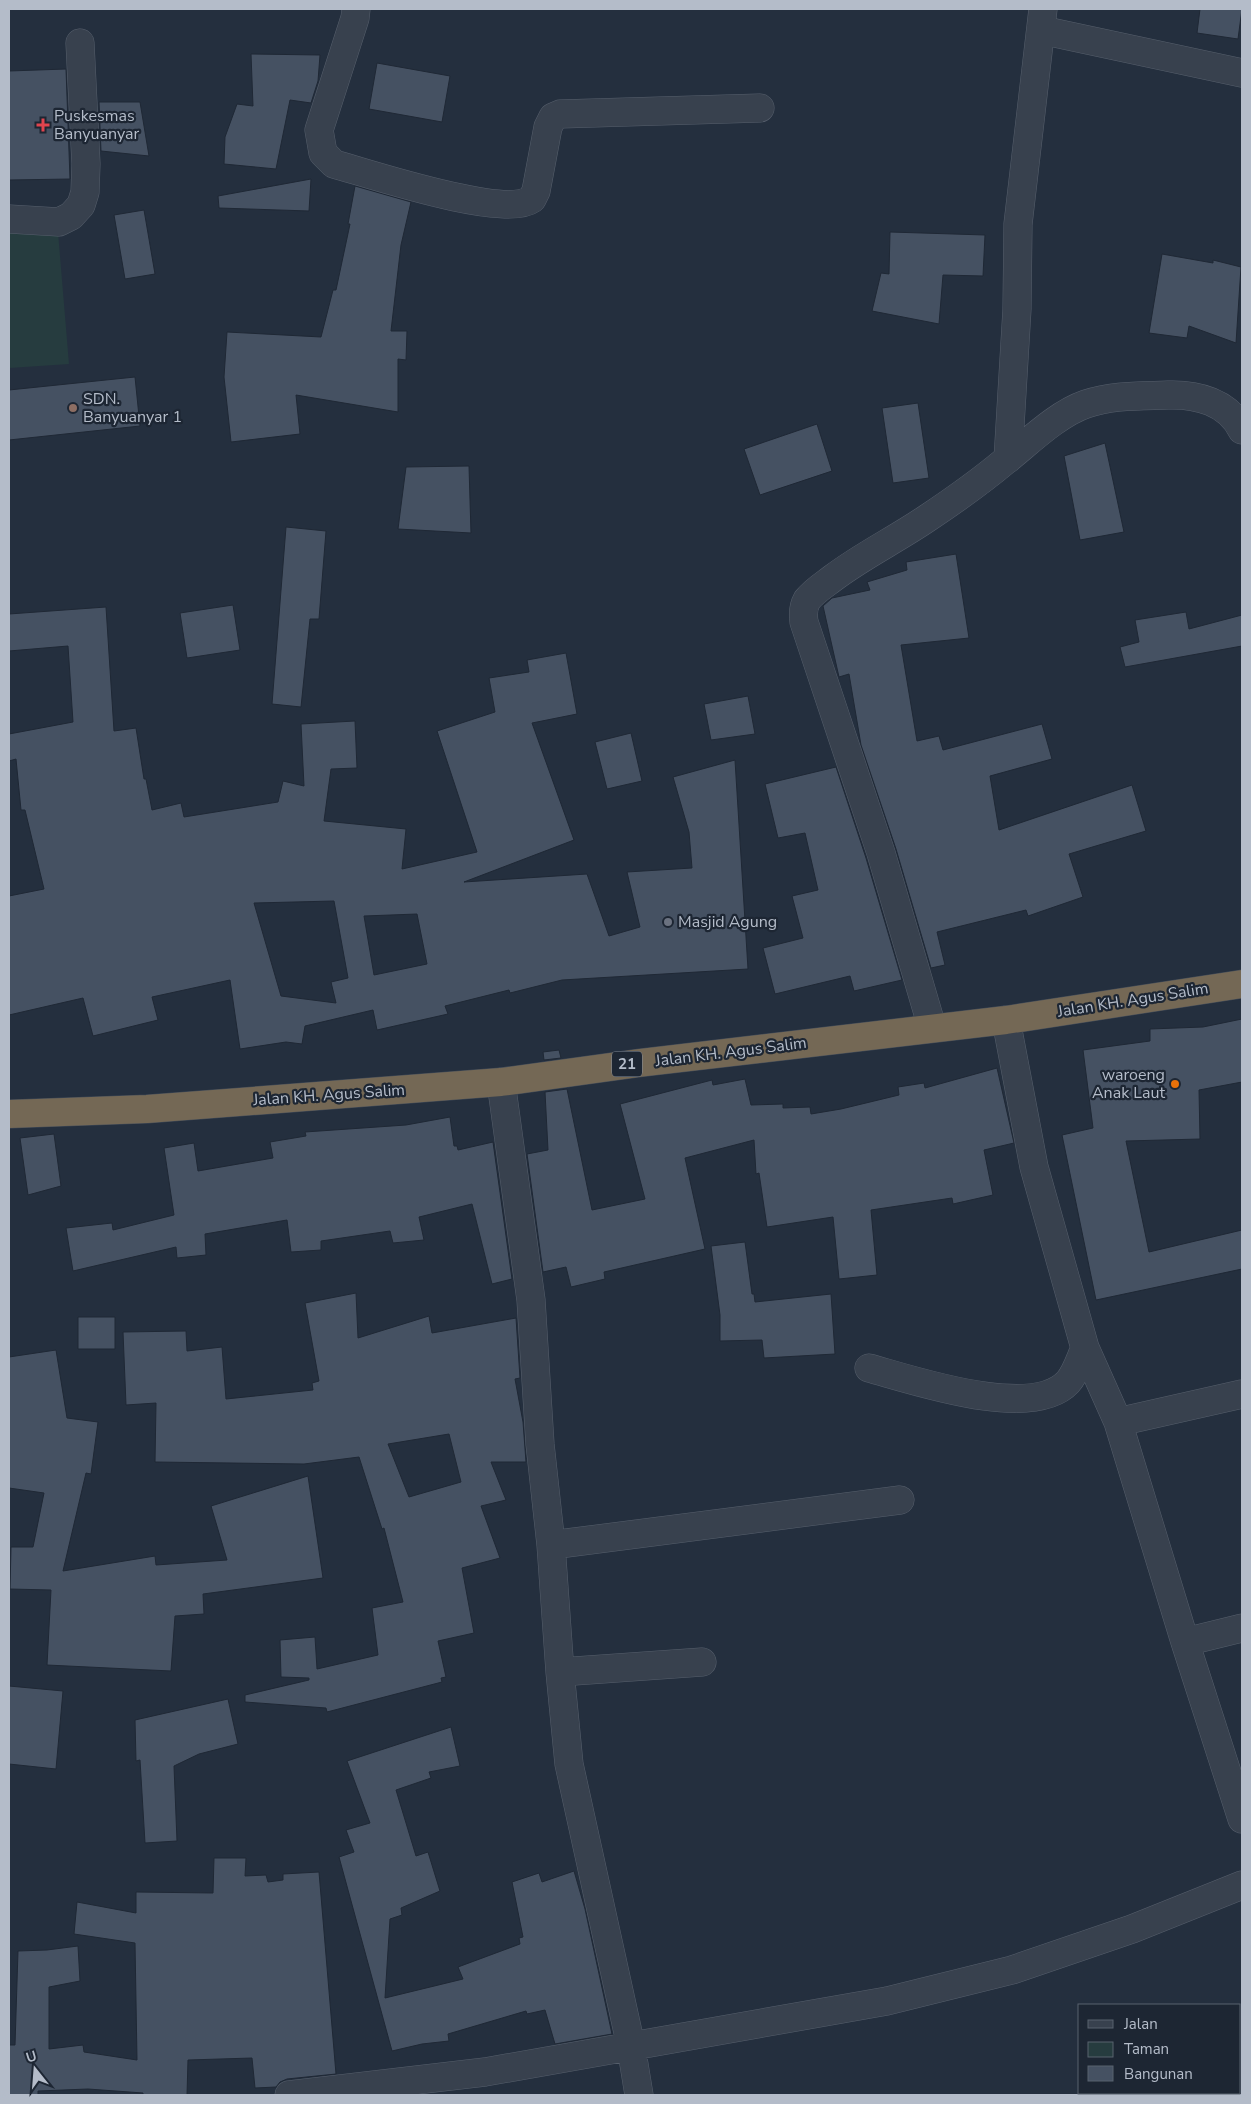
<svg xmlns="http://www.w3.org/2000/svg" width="1251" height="2104" font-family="'Nunito Sans',sans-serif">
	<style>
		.green { fill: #263c3f }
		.building { fill: #455162; stroke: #1f2835; fill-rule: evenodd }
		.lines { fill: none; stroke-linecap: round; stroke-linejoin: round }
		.minor-casing { stroke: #565f6c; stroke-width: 29 }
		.highway-casing { stroke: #434c59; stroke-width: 29 }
		.minor { stroke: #38414e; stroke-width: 28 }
		.highway { stroke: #746855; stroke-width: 28 }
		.health-dot { fill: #e0444e; stroke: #1d2633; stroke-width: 2 }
		.education-dot { fill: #8d6e63; stroke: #1d2633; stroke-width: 2 }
		.worship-dot { fill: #6b7280; stroke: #1d2633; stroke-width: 2 }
		.food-dot { fill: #e8710a; stroke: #1d2633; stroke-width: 2 }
		.labels { text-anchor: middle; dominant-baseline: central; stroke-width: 4.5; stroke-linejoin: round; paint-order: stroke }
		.shield { fill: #1d2633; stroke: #878f9c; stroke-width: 1 }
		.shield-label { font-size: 15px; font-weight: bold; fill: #b4bcc9 }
		.poi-label { font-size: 16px; fill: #b4bcc9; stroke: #1d2633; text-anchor: start }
		.street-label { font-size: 16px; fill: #b4bcc9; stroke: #1d2633 }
	</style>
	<rect width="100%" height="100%" fill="#242f3e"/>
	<!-- green -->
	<path class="green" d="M 56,208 L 69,364 L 9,368 L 9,212 Z"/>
	<!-- building -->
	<path class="building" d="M 1200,9 L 1242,9 L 1238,39 L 1197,33 Z
		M 251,54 L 320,55 L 318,81 L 311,103 L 290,100 L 276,169 L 224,164 L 225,137 L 237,104 L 253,106 Z
		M 377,63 L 450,76 L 442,122 L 369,109 Z
		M 66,69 L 70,179 L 9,180 L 9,71 Z
		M 99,102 L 140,102 L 149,156 L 101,151 Z
		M 311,179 L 309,211 L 219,208 L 218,196 Z
		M 355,186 L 411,202 L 401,245 L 391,331 L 407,331 L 406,360 L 398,359 L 398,412 L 296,395 L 300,434 L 231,442 L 224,377 L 227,332 L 321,337 L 333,290 L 336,290 L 350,224 L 348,224 Z
		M 144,210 L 155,274 L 125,279 L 114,215 Z
		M 890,232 L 985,235 L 983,276 L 943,275 L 939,324 L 872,311 L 881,273 L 889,274 Z
		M 1162,254 L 1213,263 L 1213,260 L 1241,267 L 1236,343 L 1189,326 L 1187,338 L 1149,333 Z
		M 135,377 L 140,426 L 9,440 L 9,390 Z
		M 918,403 L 929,478 L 893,483 L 882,408 Z
		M 817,424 L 832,471 L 760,495 L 744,449 Z
		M 1105,443 L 1124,532 L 1080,540 L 1064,456 Z
		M 469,466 L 471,533 L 398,529 L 406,467 Z
		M 286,527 L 326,531 L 319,619 L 310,619 L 301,707 L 272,704 Z
		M 956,554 L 969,638 L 901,645 L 917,741 L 939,736 L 943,750 L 1042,724 L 1052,759 L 990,776 L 999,830 L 1132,785 L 1146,831 L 1069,854 L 1083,897 L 1028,916 L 1026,910 L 937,932 L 945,965 L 931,968 L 896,849 L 861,745 L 849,674 L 839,677 L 823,606 L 832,598 L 870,590 L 867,582 L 907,570 L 906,562 Z
		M 233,605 L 240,650 L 187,658 L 180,613 Z
		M 106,607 L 114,731 L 136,728 L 144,779 L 146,779 L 152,810 L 181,803 L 184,817 L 278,802 L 283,781 L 304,786 L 301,724 L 355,721 L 357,768 L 331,769 L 324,821 L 406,829 L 402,869 L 477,852 L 437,731 L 495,712 L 489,678 L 529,672 L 527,660 L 566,653 L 577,714 L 532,723 L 574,840 L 464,882 L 587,874 L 609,936 L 640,927 L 627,872 L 692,868 L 689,832 L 673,777 L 735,760 L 748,969 L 562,980 L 510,993 L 509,990 L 445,1006 L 448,1014 L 377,1030 L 373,1010 L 305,1026 L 302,1044 L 286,1042 L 240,1049 L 230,980 L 152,997 L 158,1020 L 93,1036 L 83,998 L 9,1015 L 9,896 L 44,889 L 25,810 L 21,810 L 16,759 L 9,761 L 9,734 L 73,722 L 68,646 L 9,651 L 9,614 ZM 334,901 L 348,978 L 331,982 L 336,1003 L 281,996 L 254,903 ZM 417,914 L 427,964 L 374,975 L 364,916 Z
		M 1186,612 L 1189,629 L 1242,615 L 1242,646 L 1125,667 L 1120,647 L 1139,642 L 1135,620 Z
		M 748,696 L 755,734 L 711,740 L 704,704 Z
		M 631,733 L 642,781 L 607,789 L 595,742 Z
		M 836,767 L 866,858 L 902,980 L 854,991 L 850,976 L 775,994 L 763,948 L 803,938 L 792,896 L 818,890 L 805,833 L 778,838 L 765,784 Z
		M 1242,1019 L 1242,1082 L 1199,1090 L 1200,1139 L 1126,1141 L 1149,1252 L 1242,1230 L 1242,1269 L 1096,1300 L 1062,1135 L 1093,1128 L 1083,1050 L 1150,1041 L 1150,1029 L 1203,1027 Z
		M 559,1050 L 561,1058 L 544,1060 L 543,1052 Z
		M 997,1068 L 1014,1143 L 984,1150 L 993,1195 L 953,1204 L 952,1198 L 871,1210 L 877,1275 L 839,1279 L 833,1217 L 767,1227 L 759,1173 L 756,1174 L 754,1140 L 685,1158 L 705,1249 L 604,1272 L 605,1279 L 571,1287 L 566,1267 L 543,1272 L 527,1154 L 548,1150 L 545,1092 L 567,1089 L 592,1210 L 645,1199 L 620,1104 L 712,1080 L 713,1085 L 745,1079 L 751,1105 L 783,1104 L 783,1108 L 810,1107 L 811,1114 L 841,1109 L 899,1095 L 898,1087 L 924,1083 L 925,1088 Z
		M 450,1117 L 454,1146 L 457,1146 L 458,1150 L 493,1142 L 512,1279 L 492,1284 L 472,1204 L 419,1217 L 424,1240 L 393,1243 L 390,1231 L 321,1241 L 321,1250 L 291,1252 L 287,1220 L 205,1234 L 206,1255 L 177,1258 L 176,1247 L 73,1271 L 66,1228 L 112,1223 L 113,1230 L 174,1215 L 164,1148 L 194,1143 L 198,1171 L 273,1158 L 270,1142 L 306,1136 L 305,1132 L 406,1125 Z
		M 54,1134 L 61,1186 L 28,1195 L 20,1138 Z
		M 745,1242 L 752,1294 L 754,1294 L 755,1302 L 831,1294 L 835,1354 L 764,1358 L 762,1340 L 720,1341 L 720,1315 L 711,1246 Z
		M 356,1293 L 358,1338 L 429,1316 L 432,1333 L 516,1318 L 520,1378 L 515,1379 L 523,1422 L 526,1462 L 491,1462 L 506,1500 L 481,1506 L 500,1558 L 462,1568 L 474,1633 L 438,1641 L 446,1677 L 441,1678 L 442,1682 L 327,1712 L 326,1708 L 245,1702 L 245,1695 L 309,1680 L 309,1678 L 281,1677 L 280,1640 L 315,1637 L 317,1669 L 378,1655 L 372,1608 L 403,1602 L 384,1528 L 382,1529 L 359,1457 L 304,1464 L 155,1462 L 156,1403 L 126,1405 L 123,1332 L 186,1331 L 187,1351 L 222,1347 L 226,1399 L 313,1390 L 312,1383 L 319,1381 L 305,1303 ZM 449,1434 L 461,1482 L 409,1497 L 388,1444 Z
		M 78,1317 L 115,1317 L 115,1349 L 78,1349 Z
		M 56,1350 L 67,1418 L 98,1422 L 91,1474 L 86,1473 L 63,1571 L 155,1556 L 156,1565 L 227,1560 L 211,1506 L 308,1476 L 323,1578 L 203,1594 L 204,1614 L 175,1616 L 171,1671 L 47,1665 L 51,1590 L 10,1589 L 11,1547 L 33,1547 L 44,1493 L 9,1488 L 9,1357 Z
		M 9,1686 L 63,1691 L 56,1769 L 9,1764 Z
		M 228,1699 L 238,1744 L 199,1754 L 174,1766 L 177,1841 L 145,1843 L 140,1760 L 136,1761 L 135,1720 Z
		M 451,1727 L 460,1766 L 429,1772 L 431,1778 L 396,1790 L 416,1856 L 428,1852 L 440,1891 L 401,1908 L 402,1915 L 390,1919 L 385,1998 L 463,1979 L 458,1967 L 520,1944 L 519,1938 L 523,1937 L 512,1882 L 539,1873 L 542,1882 L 574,1871 L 585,1909 L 612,2034 L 555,2044 L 545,2010 L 527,2014 L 526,2011 L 448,2034 L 449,2041 L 422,2044 L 392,2051 L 339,1857 L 354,1852 L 346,1830 L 370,1823 L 347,1761 Z
		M 214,1858 L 246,1858 L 245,1876 L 266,1875 L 268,1882 L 283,1880 L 283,1874 L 319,1872 L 336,2074 L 287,2079 L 280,2082 L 276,2087 L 255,2088 L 252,2058 L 188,2060 L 187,2095 L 143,2095 L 143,2093 L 88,2089 L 38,2091 L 38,2095 L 9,2095 L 9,2045 L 15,2045 L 18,1951 L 47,1950 L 78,1946 L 80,1981 L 49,1987 L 49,2049 L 83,2045 L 84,2052 L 137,2060 L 135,1943 L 74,1934 L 77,1902 L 136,1913 L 136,1892 L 213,1893 Z"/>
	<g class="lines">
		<!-- minor casing -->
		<g class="minor-casing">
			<path id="minor" d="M 356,9 L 355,18 L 319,130 L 323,153 L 334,164 C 370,174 504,219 532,199 L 536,191 L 548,127 L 553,117 L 560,114 L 760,108
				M 1041,30 L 1242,73
				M 9,219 L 59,222 L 71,216 L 81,205 L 85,192 L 86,164 L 80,43
				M 1008,459 L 1017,309 L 1018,224 L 1043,9
				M 1006,1020 L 1034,1167 L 1085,1348 L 1118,1422 L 1185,1642 L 1242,1819
				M 932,1027 L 881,853 L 804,622 C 803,615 803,607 807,600 C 814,591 824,585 833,578 C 862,556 895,540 926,519 C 953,501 980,482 1005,461 C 1029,442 1057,414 1086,404 C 1112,395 1140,396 1168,395 C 1197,394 1228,402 1242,430
				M 501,1082 L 531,1300 L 540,1444 L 551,1545 L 560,1672 L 569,1764 L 631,2046 L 639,2095
				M 869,1368 C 913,1380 1032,1421 1068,1382 C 1076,1373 1080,1359 1085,1348
				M 1118,1422 L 1242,1394
				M 551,1545 L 900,1500
				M 1185,1642 L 1242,1628
				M 560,1672 L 702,1662
				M 289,2095 L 485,2072 L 887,2001 L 1012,1970 L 1132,1929 L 1242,1885"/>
		</g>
		<!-- highway casing -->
		<g class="highway-casing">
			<path id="highway" d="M 9,1114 L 147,1109 L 501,1082 L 639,1063 L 1006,1020 L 1242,984"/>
		</g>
		<!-- minor -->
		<use href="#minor" class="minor"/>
		<!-- highway -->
		<use href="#highway" class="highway"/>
	</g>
	<!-- markers -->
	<path class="health-dot" d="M40.5 117.5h5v5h5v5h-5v5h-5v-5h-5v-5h5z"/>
	<circle class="education-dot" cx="73" cy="408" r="5"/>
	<circle class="worship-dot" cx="668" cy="922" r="5"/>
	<circle class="food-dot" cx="1175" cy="1084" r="5"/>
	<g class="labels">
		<!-- shield labels -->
		<rect class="shield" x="612" y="1051.5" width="30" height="25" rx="4"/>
		<g class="shield-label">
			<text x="627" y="1064">21</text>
		</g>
		<!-- poi labels -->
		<g class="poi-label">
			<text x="54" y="116">Puskesmas<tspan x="54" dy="18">Banyuanyar</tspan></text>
			<text x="83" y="399">SDN.<tspan x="83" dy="18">Banyuanyar 1</tspan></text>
			<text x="678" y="922">Masjid Agung</text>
			<text x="1165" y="1075" text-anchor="end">waroeng<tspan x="1165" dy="18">Anak Laut</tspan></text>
		</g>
		<!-- street labels -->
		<g class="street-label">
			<text transform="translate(1133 1000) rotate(-9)">Jalan KH. Agus Salim</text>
			<text transform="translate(731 1052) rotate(-7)">Jalan KH. Agus Salim</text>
			<text transform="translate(329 1095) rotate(-4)">Jalan KH. Agus Salim</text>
		</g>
	</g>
	<!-- border -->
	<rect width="1251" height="2104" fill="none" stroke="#b4bcc9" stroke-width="20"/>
	<!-- legend -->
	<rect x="1078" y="2004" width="162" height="90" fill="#1d2633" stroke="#59626f"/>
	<rect x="1088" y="2020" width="25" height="8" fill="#38414e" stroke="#59626f"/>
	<text x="1124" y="2029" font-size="15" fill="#b4bcc9">Jalan</text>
	<rect x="1088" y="2042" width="25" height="15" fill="#263c3f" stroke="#59626f"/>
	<text x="1124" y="2054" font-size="15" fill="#b4bcc9">Taman</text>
	<rect x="1088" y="2066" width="25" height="15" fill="#455162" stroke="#59626f"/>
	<text x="1124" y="2079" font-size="15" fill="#b4bcc9">Bangunan</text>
	<!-- north arrow -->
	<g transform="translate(35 2069) rotate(343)" stroke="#1d2633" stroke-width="4" paint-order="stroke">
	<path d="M0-4L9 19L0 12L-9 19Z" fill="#b4bcc9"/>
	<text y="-8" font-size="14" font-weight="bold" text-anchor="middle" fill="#b4bcc9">U</text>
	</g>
</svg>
